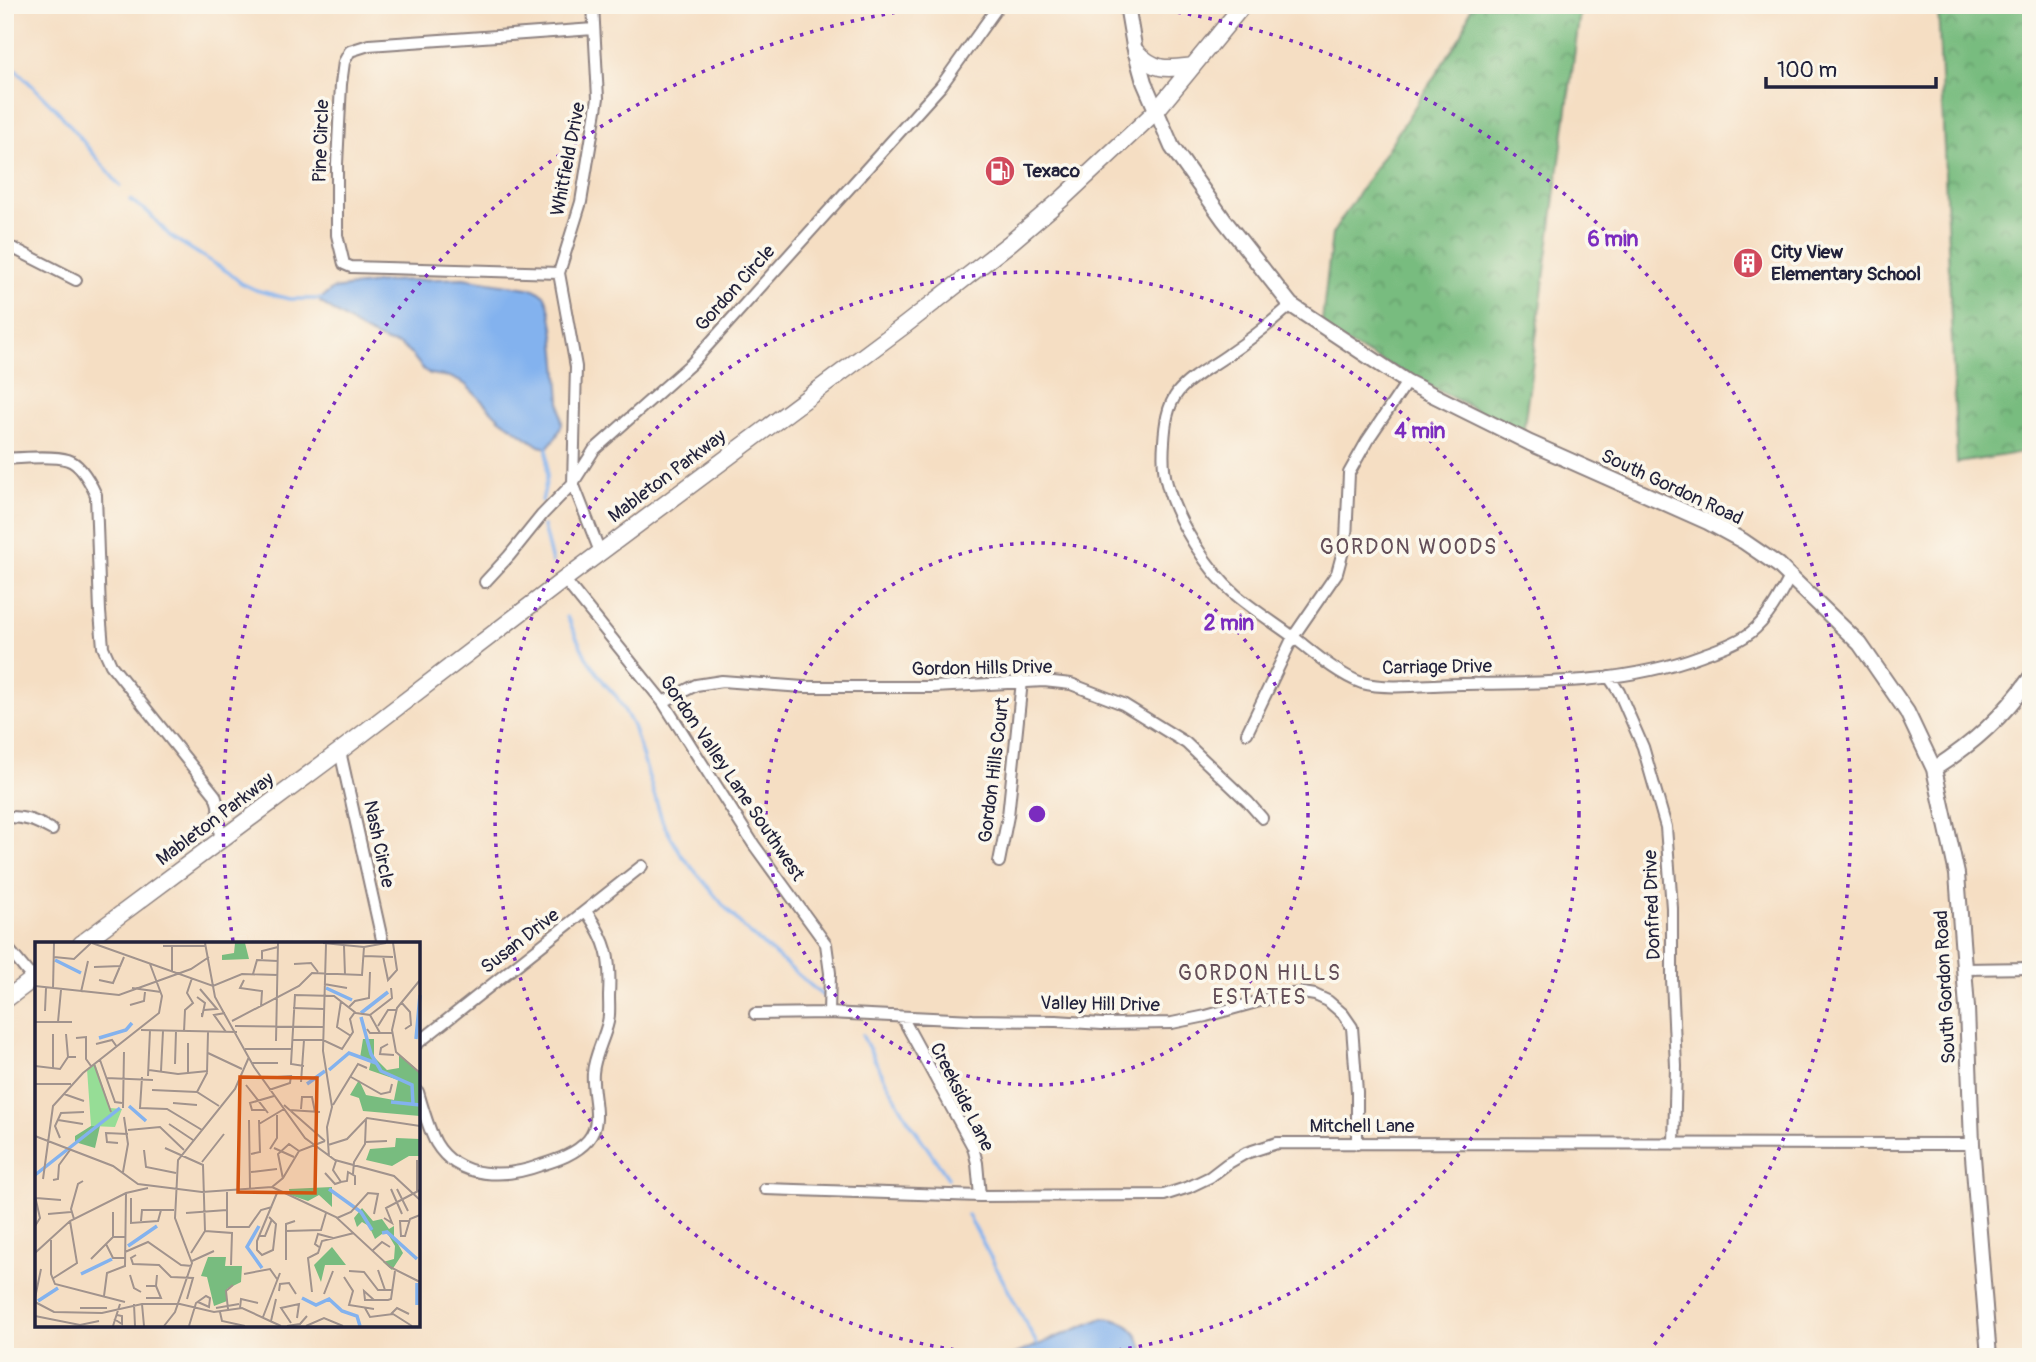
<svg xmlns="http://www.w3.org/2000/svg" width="2036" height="1362" font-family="Pangolin,sans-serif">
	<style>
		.forest { fill: url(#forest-crowns); stroke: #4d6f5d; stroke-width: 2 }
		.water { fill: #83b2ee; stroke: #526a94; stroke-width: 2 }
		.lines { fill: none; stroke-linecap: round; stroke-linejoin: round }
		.stream { stroke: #83b2ee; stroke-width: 3.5 }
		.minor-casing { stroke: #8c807f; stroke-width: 14 }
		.tertiary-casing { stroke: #8c807f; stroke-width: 18 }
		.secondary-casing { stroke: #8c807f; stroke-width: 19 }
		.minor { stroke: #fff; stroke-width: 10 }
		.tertiary { stroke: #fff; stroke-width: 14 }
		.secondary { stroke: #fff; stroke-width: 16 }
		.ring { fill: none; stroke: #7b2cbf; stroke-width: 3.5; stroke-dasharray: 3.5 7 }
		.labels { text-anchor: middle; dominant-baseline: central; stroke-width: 7; stroke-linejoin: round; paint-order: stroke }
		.street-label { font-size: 19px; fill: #22223b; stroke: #fbf7ec }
		.poi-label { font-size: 19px; font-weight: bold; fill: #22223b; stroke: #fbf7ec; text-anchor: start }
		.neighbourhood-label { font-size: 21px; letter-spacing: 2px; fill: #634e58; stroke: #fbf7ec }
		.inset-river { fill: none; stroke: #83b2ee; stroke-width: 3.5 }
		.inset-road { fill: none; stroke: #a1938d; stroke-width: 2 }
		.view { fill: #d45411; fill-opacity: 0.15; stroke: #d45411; stroke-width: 3.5 }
		.inset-edge { fill: none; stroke: #22223b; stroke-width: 3.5 }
		.centre { fill: #7b2cbf; stroke: #fbf7ec; stroke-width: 3.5 }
		.ring-label { font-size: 21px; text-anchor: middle; font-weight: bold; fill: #7b2cbf; stroke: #fbf7ec; stroke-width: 7; stroke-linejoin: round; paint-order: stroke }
	</style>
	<defs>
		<pattern id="forest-crowns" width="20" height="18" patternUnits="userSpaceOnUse" patternTransform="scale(1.75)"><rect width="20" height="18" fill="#78bc7f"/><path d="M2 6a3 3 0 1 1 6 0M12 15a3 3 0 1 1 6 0" fill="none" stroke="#629869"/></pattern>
	</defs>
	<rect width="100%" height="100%" fill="#fbf7ec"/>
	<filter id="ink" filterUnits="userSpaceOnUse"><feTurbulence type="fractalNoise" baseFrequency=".0143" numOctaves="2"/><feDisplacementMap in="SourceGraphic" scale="14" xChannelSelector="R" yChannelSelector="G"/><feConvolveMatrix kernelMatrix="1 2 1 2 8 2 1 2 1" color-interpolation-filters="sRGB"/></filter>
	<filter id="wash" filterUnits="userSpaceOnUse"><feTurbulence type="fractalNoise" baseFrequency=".00686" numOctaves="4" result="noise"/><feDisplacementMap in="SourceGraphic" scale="28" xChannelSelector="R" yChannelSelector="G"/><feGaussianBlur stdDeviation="1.57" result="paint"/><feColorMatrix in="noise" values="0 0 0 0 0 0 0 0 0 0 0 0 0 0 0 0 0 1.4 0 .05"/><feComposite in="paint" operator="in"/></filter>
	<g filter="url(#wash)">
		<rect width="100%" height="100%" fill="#f5dec3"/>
		<!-- forest -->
		<path class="forest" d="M 1472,5 L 1581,5 L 1523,434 L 1321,330 L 1332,234 L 1462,34 Z
			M 1938,5 L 2031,5 L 2031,451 L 1957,463 Z"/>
		<!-- water -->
		<path class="water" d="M 463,278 L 534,289 C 537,291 541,292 544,295 C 556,310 559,400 562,424 L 557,436 L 547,448 L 539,446 L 500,419 L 465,384 L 450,377 L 430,374 L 424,370 L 410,353 L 400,345 L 386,342 L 365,332 L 320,302 L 323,297 L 333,289 L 391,281 Z
			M 1103,1318 C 1131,1320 1138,1332 1146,1357 L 1009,1357 Z"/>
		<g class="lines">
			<!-- stream -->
			<path class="stream" d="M 5,59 L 57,110 L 120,186
				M 130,200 L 148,212 L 170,236 L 228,272 L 241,283 L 256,290 L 289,299 L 322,299
				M 542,501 L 547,478 L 547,448
				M 543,526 L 552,562
				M 567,617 L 586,657 L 605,684 L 617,697 L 633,726 L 663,823 L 680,853 L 723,905 L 746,930 L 823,996
				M 862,1035 L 882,1074 L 907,1118 L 948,1178
				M 968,1215 L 1037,1344"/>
		</g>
	</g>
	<g filter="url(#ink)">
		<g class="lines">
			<!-- minor casing -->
			<g class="minor-casing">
				<path id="minor" d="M 593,5 L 598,98 L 581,202 L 559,273 L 576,367 L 573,483 L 600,552
					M 5,247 L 15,249 L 76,280
					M 559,273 L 351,267 L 344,264 L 337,235 L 337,164 L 341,84 L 344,62 L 350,51 L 369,45 L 594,29
					M 1291,305 C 1272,322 1251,339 1229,354 C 1213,366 1191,376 1178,392 C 1167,406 1165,425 1164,442 C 1163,455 1163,471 1167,484 C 1176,520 1208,571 1236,595 C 1255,611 1276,624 1296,639 C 1315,654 1339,675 1362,683 C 1386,690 1435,684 1462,684 C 1543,683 1625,684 1702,655 C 1718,649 1737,643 1750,633 C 1768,619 1780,596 1790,577
					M 5,459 C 21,458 54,455 68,460 C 81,464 91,484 96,495 L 100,612 L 103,647 L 111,665 L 215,795 L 218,805 L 220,841
					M 564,579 L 663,702 L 754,845 L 826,944 L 830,973 L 829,1013
					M 485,582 L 509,556 L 542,515 L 573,483 L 594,450 L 692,363 L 941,86 L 999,5
					M 1609,677 L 1619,692 L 1643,747 L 1666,827 L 1672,908 L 1672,979 L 1676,1066 L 1674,1144
					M 663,702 L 696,685 L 722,681 L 803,687 L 934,687 L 1044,681 L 1071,684 L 1123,704 L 1186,743 L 1248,802 L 1262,818
					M 1247,733 L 1293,637 L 1337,573 L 1346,540 L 1349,473 L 1367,441 L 1407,382
					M 340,751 L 383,944
					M 5,817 C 24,816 36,821 52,830
					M 999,862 L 1008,816 L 1022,681
					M 5,945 L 33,979
					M 1964,969 L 2031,968
					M 755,1014 L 829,1013 L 973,1020 L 1056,1021 L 1102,1024 L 1172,1023 L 1206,1016 L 1282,995 L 1303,993 L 1315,995 L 1328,1001 L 1343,1014 L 1352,1027 L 1357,1092 L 1357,1144
					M 902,1017 L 973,1147 L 977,1163 L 980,1196
					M 418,1043 L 642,866
					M 418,1092 C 423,1109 428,1128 436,1143 C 458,1180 506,1178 541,1165 C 557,1160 576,1154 588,1140 C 604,1121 591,1096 593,1073 C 594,1056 604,1040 608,1022 C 610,1014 609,1005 609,996 C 611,958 608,943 586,911
					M 765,1189 L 980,1196 L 1164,1195 L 1189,1187 L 1210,1177 L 1227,1164 L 1246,1153 L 1277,1143 L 1972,1144"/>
			</g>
			<!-- tertiary casing -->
			<g class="tertiary-casing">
				<path id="tertiary" d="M 1127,5 L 1134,46 L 1144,82 L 1172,147 L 1224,220 L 1291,305 L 1407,382 L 1530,443 L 1708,522 L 1743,541 L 1778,565 L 1860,644 L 1907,712 L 1934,769 L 1957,874 L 1967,1008 L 1972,1144 L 1989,1357
					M 1934,769 C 1974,743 2003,717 2031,677"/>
			</g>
			<!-- secondary casing -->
			<g class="secondary-casing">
				<path id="secondary" d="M 1136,52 C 1156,72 1167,69 1193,66
					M 81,944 L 340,751 L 566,578 L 905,325 L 1010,243 L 1063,198 L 1156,111 L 1243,5
					M 5,1000 L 37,976"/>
			</g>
			<!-- minor -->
			<use href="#minor" class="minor"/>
			<!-- tertiary -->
			<use href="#tertiary" class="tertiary"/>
			<!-- secondary -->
			<use href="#secondary" class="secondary"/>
		</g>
	</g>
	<!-- distance rings -->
	<g class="ring">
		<circle cx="1037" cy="814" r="271"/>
		<circle cx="1037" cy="814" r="542"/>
		<path d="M233 941A814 814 0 0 1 938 6M1136 6A814 814 0 0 1 1647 1353"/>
	</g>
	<!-- icons -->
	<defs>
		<g id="fuel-disc" transform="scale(1.575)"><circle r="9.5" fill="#d1495b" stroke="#fbf7ec"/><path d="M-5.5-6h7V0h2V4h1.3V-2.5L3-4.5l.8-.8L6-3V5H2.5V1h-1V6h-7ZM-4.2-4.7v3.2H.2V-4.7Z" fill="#fff"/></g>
		<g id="building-disc" transform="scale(1.575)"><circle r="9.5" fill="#d1495b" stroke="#fbf7ec"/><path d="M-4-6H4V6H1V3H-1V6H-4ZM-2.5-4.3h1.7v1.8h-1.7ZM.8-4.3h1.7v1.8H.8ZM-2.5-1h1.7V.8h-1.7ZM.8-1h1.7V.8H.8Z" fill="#fff"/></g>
	</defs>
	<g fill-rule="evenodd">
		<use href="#fuel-disc" x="1000" y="171"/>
		<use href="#building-disc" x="1748" y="263"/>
	</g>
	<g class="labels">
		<!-- street labels -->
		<g class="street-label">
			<text transform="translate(321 141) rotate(-88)">Pine Circle</text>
			<text transform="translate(568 159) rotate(-79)">Whitfield Drive</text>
			<text transform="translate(735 288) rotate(-48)">Gordon Circle</text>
			<text transform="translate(667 476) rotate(-37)">Mableton Parkway</text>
			<text transform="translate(1672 487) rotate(25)">South Gordon Road</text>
			<text transform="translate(1437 667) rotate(-1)">Carriage Drive</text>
			<text transform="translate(982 668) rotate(-1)">Gordon Hills Drive</text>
			<text transform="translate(994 770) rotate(-83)">Gordon Hills Court</text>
			<text transform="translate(732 778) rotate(56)">Gordon Valley Lane Southwest</text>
			<text transform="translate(215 819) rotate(-37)">Mableton Parkway</text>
			<text transform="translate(379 844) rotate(78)">Nash Circle</text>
			<text transform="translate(1652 905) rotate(-92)">Donfred Drive</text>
			<text transform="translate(520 941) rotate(-38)">Susan Drive</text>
			<text transform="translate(1945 987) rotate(-93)">South Gordon Road</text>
			<text transform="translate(1100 1004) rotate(1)">Valley Hill Drive</text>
			<text transform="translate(962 1097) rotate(63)">Creekside Lane</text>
			<text x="1362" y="1126">Mitchell Lane</text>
		</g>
		<!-- poi labels -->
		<g class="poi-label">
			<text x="1023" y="171">Texaco</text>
			<text x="1771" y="252">City View<tspan x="1771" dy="22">Elementary School</tspan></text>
		</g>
		<!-- neighbourhood labels -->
		<g class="neighbourhood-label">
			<text x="1409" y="547">GORDON WOODS</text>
			<text x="1260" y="973">GORDON HILLS<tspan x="1260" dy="24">ESTATES</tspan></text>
		</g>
	</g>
	<!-- overview -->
	<g transform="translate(35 942)">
		<rect width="385" height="385" fill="#f5dec3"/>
		<path d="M 200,1 L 210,1 L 214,17 L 187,18 L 187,13 L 199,11 ZM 328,97 L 339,97 L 339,115 L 352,128 L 364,126 L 364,112 L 385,130 L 385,174 L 328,169 L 324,156 L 315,153 L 324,138 L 331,153 L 359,158 L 363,138 L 334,128 L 336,119 L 325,116 ZM 56,184 L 65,184 L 60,206 L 40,200 L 40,194 ZM 361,196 L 385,197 L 385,214 L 374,214 L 357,224 L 331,218 L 335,207 L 360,205 ZM 297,245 L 297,265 L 284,253 L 273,259 L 255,253 L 254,247 ZM 327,266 L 338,279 L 347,277 L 354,287 L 359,284 L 359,295 L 368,311 L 357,328 L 348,320 L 359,317 L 360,304 L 351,289 L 340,297 L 334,284 L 327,280 L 322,285 L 319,276 ZM 297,305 L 311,323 L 290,323 L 286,340 L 279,323 ZM 173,315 L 191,315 L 190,324 L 207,324 L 206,340 L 192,347 L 192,359 L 179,364 L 172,335 L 166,334 Z" fill="#78bc7f"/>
		<path d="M 60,121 L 75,166 L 87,167 L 80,185 L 56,184 L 52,127 Z" fill="#96dd96"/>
		<path class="inset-river" d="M 20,18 L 46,31M 291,46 L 317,58M 326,71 L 353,50M 326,75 L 336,112 L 346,129 L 377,143 L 378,162M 64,96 L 91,88 L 97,81M 381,97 L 385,53M 294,128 L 314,111 L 341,121M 272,142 L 290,129M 356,160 L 385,163M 94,164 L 111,179M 0,233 L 85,166M 294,247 L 326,270 L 337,288M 224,284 L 212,305 L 227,326M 347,291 L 352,290 L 382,317M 93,304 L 122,284M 46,332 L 77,317M 267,356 L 281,363 L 294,357 L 307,369 L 322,374 L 325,384M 3,359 L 23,346M 382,363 L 382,341"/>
		<path class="inset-road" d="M 57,1 L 178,44 L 207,32 L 243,33M 170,1 L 180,55 L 219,125 L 270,196 L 300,218 L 359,234 L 385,258M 288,1 L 329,5 L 351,1M 291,2 L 288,109 L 297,165 L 292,185 L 294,215M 128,4 L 171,4M 309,4 L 310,33M 329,14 L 358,15M 348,14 L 353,38 L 362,28 L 358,1M 19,15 L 39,17 L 56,1M 227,17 L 227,9 L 243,5M 259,22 L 276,21 L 283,30M 59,25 L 86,24M 137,29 L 137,4M 218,32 L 222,18 L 243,19M 64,38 L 78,41 L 89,15M 209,38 L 205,46 L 227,49 L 226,65M 385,38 L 362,66 L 357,88 L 361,110 L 385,131M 289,42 L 312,46M 0,44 L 84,53 L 156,27 L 174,15M 97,46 L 126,50M 18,47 L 19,1M 165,47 L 182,67 L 169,68M 46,50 L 53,19M 162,55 L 170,61 L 167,75 L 167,71M 306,59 L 302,85 L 316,94M 366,60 L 375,70 L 376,83 L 370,87M 95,63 L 109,59 L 110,50M 314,65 L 320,59 L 334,56 L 335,30M 258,66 L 289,67M 10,69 L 11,46M 190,71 L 179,73 L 191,90M 335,73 L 357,56 L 356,46M 197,79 L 264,44 L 277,31 L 327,33 L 329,5M 0,80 L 37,80M 23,80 L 26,48M 200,84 L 288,85M 343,84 L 353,68 L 361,68M 332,87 L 335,91 L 357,91M 106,88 L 202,90M 149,90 L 150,68 L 158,61 L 152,51 L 157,36M 31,92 L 33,115M 41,96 L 51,95 L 51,117 L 56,124M 257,98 L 288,98 L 307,107 L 318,90 L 315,77 L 320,70M 241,99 L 243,1M 61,102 L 77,98 L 82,105M 353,102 L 346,106 L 345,112 L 359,113M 210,107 L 256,107M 173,111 L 207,127M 65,118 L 80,160 L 87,161M 217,121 L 243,121M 59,122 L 76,170M 140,122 L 141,89M 0,124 L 25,127 L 33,115 L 41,115M 269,124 L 256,122 L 260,53 L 299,54 L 321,71 L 335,73 L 345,91M 18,127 L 18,92M 114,128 L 143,132 L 173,129M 126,129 L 128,89M 153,130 L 153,101M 113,134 L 115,88M 107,135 L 105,166 L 132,167 L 167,188M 316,135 L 346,152 L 355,150 L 357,142M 71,136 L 118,138M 227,136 L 256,134 L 255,141 L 234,148M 266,140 L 269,98M 0,142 L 36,142M 211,143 L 233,171M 117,148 L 162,150 L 184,164M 162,150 L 172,131 L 173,90M 29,152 L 49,159M 138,161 L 162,163M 249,163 L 290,199M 298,163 L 323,122 L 332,126M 88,166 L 89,110M 266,167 L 267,155 L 277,155 L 280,170M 230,168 L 217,168 L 215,161 L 239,154M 254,168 L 285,170M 23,178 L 48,182M 214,178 L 215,247M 134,182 L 158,198M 224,182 L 249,167M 93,188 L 125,185 L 149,208M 0,194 L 78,224 L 103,242 L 167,250 L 237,245 L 248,236 L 264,209 L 290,199M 25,196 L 20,184 L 26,171 L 49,170M 330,200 L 352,199M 83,201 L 72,200 L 71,191 L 93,192M 293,203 L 312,197 L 332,176 L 385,184M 130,206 L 168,223 L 170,289 L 156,311M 239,206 L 259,215M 235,207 L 242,196 L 242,173M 109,208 L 111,225 L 141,231M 216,212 L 225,210 L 224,178M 301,219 L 298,228 L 306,240 L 312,239 L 313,230 L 320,234 L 320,243M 167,220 L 189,192M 88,230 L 93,202 L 89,175M 216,230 L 242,227M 290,231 L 300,242 L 306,240M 318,232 L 319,220 L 330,202 L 331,177M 8,237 L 18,164 L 48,131 L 124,71 L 127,54 L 115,22M 248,237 L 243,212 L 254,202 L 264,209M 18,238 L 23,237 L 24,223 L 35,208M 237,245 L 301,275 L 355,325 L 385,340M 356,247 L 367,272M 362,247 L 373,269M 382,250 L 382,218M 0,254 L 5,276 L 0,284M 1,256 L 26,258M 96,256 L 96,281 L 123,279 L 126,268M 151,271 L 192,268M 13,272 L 36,270M 234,275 L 241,282 L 238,308 L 227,313 L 222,308 L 222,299 L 242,251M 302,276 L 316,270 L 333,251 L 343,252 L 339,272M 349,276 L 357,281 L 351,266 L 385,248M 39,277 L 36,267 L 43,242 L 48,239M 106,279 L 107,268 L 139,268M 374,279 L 365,279 L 366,294 L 370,294 L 375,277 L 385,273M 192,285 L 214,285 L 226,268 L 237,265M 192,286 L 192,248M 170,289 L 197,291 L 196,323M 251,289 L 286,288 L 291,271M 224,294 L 230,294 L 237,277M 78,295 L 78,270M 16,298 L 16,332 L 20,342 L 90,360M 71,302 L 78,316 L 90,316M 284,305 L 280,302 L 283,292 L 298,296M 337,309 L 347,300 L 355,305M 90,310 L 113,300 L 146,323 L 157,324M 101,313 L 96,316 L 98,322 L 124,323 L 136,335 L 158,336 L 152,357M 0,317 L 0,311 L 35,279 L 91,251 L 113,246M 56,317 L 78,295 L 90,295M 251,318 L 251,282 L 260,279M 157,319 L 179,309M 343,328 L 350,348M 314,329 L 329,330 L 343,348 L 357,348M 209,332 L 235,327 L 242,337M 95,333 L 99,346 L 106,350M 309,335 L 318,349 L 314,363 L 339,367M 17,337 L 42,321 L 35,279M 111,344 L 121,344 L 122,333M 244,349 L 245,342 L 254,341 L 261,352M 277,350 L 273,316 L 283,311 L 287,299 L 319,291M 289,352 L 298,329M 69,354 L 72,331 L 90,324 L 91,251M 0,356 L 6,327M 111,356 L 126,356 L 121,344M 339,358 L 329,349 L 330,358 L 353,358 L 356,357 L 360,329M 0,360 L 19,370 L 67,371 L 107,362 L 145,362 L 179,370 L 207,366 L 246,384M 99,362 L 100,384M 107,362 L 109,384M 45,366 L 72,366M 181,366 L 204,362M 205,366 L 206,357 L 223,361M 330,366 L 335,375 L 358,372 L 377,384M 193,367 L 191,349 L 198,343M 185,370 L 187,379 L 210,384M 356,372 L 362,366 L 374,372M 0,374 L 45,383 L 64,379M 228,375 L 245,331M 79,377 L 87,382 L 87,374 L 82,373M 236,379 L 241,357M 256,381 L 246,366 L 264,362 L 262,376M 78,384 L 85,362M 129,384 L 140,370 L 157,321 L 140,276 L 143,218 L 200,147 L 214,115M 154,384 L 161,361 L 171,354 L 175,356 L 174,365 L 163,360M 252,384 L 265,382 L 272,374M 271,384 L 289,376 L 308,384"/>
		<path class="view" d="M 205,135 L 282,136 L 280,251 L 203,250 Z"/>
		<rect width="385" height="385" class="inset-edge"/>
	</g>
	<circle cx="1037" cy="814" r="10" class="centre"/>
	<g class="ring-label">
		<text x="1613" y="246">6 min</text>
		<text x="1420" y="438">4 min</text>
		<text x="1229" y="630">2 min</text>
	</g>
	<!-- margin -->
	<rect width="2036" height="1362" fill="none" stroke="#fbf7ec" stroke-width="28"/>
	<!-- scale -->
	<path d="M1766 77v10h170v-10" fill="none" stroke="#22223b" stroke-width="3.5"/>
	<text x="1777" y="77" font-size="21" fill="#22223b" stroke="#fbf7ec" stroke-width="5" paint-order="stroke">100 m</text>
</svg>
